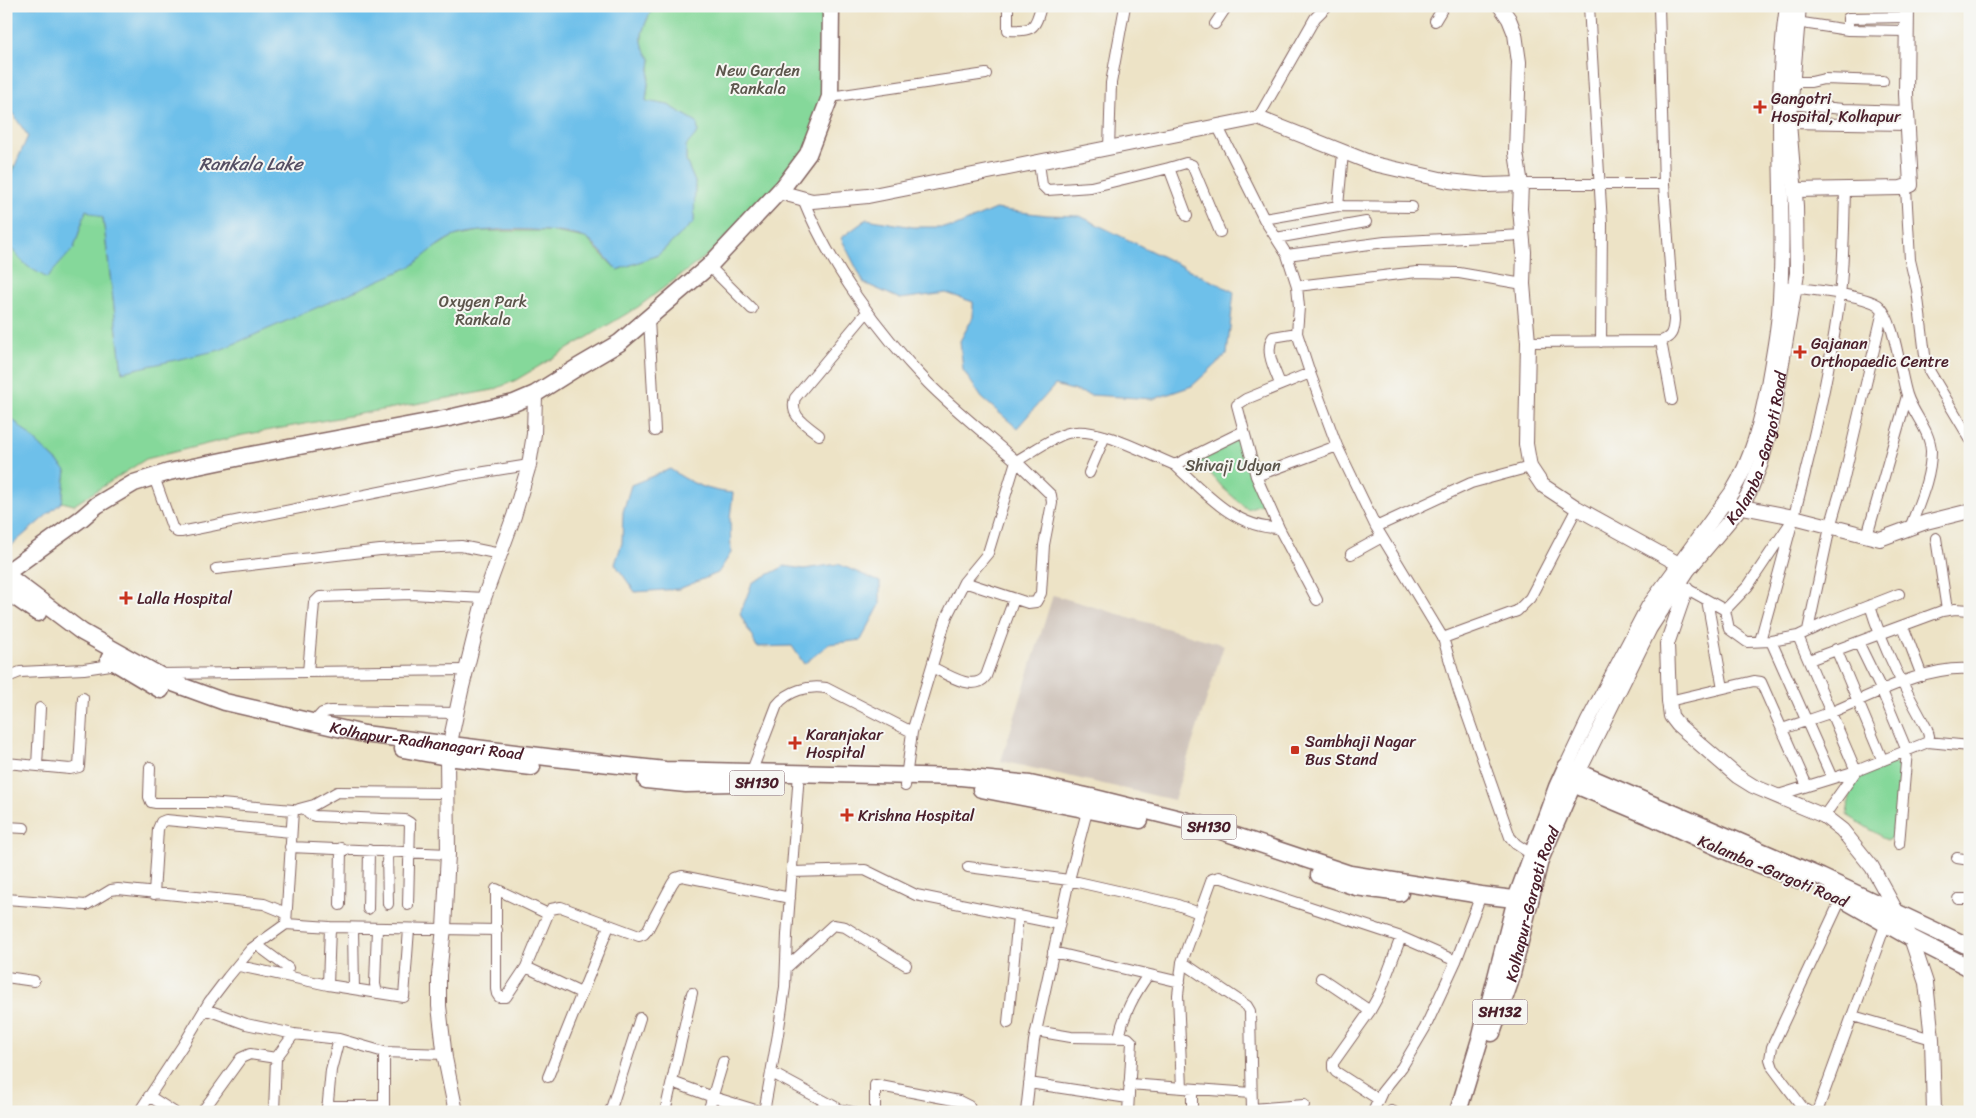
<svg xmlns="http://www.w3.org/2000/svg" width="1976" height="1118" font-family="Sriracha,sans-serif">
	<style>
		.industrial { fill: #cec2b9 }
		.green { fill: #85d89a; stroke: #687c62 }
		.water { fill: #6ec0ea; stroke: #5c708a }
		.lines { fill: none; stroke-linecap: round; stroke-linejoin: round }
		.street-casing { stroke: #836461; stroke-width: 12 }
		.secondary-casing { stroke: #836461; stroke-width: 16 }
		.primary-casing { stroke: #836461; stroke-width: 19 }
		.street { stroke: #fff; stroke-width: 10 }
		.secondary { stroke: #fff; stroke-width: 14 }
		.primary { stroke: #fff; stroke-width: 16 }
		.poi-dot { fill: #c8321e; stroke: #f6f6f2; stroke-width: 2 }
		.labels { text-anchor: middle; dominant-baseline: central; stroke-width: 4; stroke-linejoin: round; paint-order: stroke }
		.shield { fill: #f6f6f2; stroke: #7e6067; stroke-width: 1 }
		.shield-label { font-size: 15px; font-weight: bold; fill: #4a1f2b }
		.park-label { font-size: 16px; fill: #5c564c; stroke: #f6f6f2 }
		.poi-label { font-size: 16px; fill: #4a1f2b; stroke: #f6f6f2; text-anchor: start }
		.street-label { font-size: 16px; fill: #4a1f2b; stroke: #f6f6f2 }
		.water-label { font-size: 18px; font-style: italic; fill: #554f64; stroke: #f6f6f2 }
	</style>
	<rect width="100%" height="100%" fill="#f6f6f2"/>
	<filter id="ink" filterUnits="userSpaceOnUse"><feTurbulence type="fractalNoise" baseFrequency=".02" numOctaves="2"/><feDisplacementMap in="SourceGraphic" scale="10" xChannelSelector="R" yChannelSelector="G"/><feConvolveMatrix kernelMatrix="1 2 1 2 8 2 1 2 1" color-interpolation-filters="sRGB"/></filter>
	<filter id="wash" filterUnits="userSpaceOnUse"><feTurbulence type="fractalNoise" baseFrequency=".0096" numOctaves="4" result="noise"/><feDisplacementMap in="SourceGraphic" scale="20" xChannelSelector="R" yChannelSelector="G"/><feGaussianBlur stdDeviation="1.12" result="paint"/><feColorMatrix in="noise" values="0 0 0 0 0 0 0 0 0 0 0 0 0 0 0 0 0 1.4 0 .05"/><feComposite in="paint" operator="in"/></filter>
	<g filter="url(#wash)">
		<rect width="100%" height="100%" fill="#ede3c6"/>
		<!-- industrial -->
		<path class="industrial" d="M 1053,595 L 1224,645 L 1174,800 L 1001,761 Z"/>
		<!-- green -->
		<path class="green" d="M 653,6 L 831,6 L 830,97 L 808,154 L 709,254 L 638,307 L 516,380 L 493,390 L 243,435 L 146,459 L 74,505 L 62,502 L 66,470 L 6,413 L 6,243 L 27,266 L 74,248 L 86,210 L 103,218 L 122,372 L 439,245 L 453,236 L 481,231 L 548,231 L 586,238 L 617,270 L 658,255 L 694,222 L 695,182 L 686,161 L 686,145 L 698,132 L 697,122 L 668,105 L 646,102 L 651,60 C 634,38 644,29 653,6 Z
			M 6,162 L 14,167 L 8,181 L 6,204 Z
			M 1244,431 L 1267,502 L 1247,509 L 1223,488 L 1199,460 Z
			M 1893,763 L 1899,766 L 1900,772 L 1892,838 L 1887,840 L 1847,815 L 1853,777 L 1882,765 Z"/>
		<!-- water -->
		<path class="water" d="M 6,6 L 653,6 C 644,29 634,38 651,59 L 646,101 L 668,105 L 697,122 L 698,132 L 686,146 L 686,161 L 695,182 L 694,222 L 658,255 L 617,270 C 610,262 593,241 585,238 C 560,228 477,226 452,237 C 437,244 425,256 412,266 L 220,350 L 122,372 L 103,218 L 86,210 L 74,248 L 47,278 L 27,266 L 6,243 L 8,181 L 28,136 L 6,104 Z
			M 995,209 L 1046,215 L 1080,216 L 1234,292 L 1227,354 L 1192,386 L 1154,399 L 1090,395 L 1055,385 L 1017,428 L 982,398 L 963,370 L 960,341 L 973,317 L 973,302 L 946,293 L 900,299 L 864,283 L 841,238 L 867,219 L 913,227 L 954,227 Z
			M 6,413 L 66,470 L 62,502 L 6,550 Z
			M 670,469 C 690,483 708,491 733,493 L 730,518 L 731,553 L 718,573 L 679,589 L 635,592 L 615,564 L 622,543 L 623,512 L 631,485 Z
			M 838,564 L 880,582 L 880,605 L 861,640 L 829,644 L 804,664 L 792,646 L 757,647 L 740,614 L 752,583 L 785,566 L 804,569 Z"/>
	</g>
	<g filter="url(#ink)">
		<g class="lines">
			<!-- street casing -->
			<g class="street-casing">
				<path id="street" d="M 1008,6 L 1008,30 C 1032,31 1035,30 1041,6
					M 1589,6 L 1602,224 L 1601,342
					M 1435,21 L 1444,6
					M 1796,22 L 1848,30 L 1906,31
					M 1215,24 L 1227,6
					M 1848,30 L 1848,18 L 1906,17
					M 1792,82 L 1811,82 L 1824,79 L 1883,81
					M 830,97 L 986,74
					M 1790,104 L 1843,109 L 1907,111
					M 1258,118 L 1315,18 L 1327,6
					M 1789,123 L 1907,125
					M 1217,125 L 1264,219 L 1287,255 L 1297,286 L 1299,307 L 1297,333 L 1310,373 L 1337,446 L 1376,527 L 1443,638 L 1459,692 L 1510,837 L 1516,844 L 1537,858
					M 1109,149 L 1111,83 L 1125,6
					M 1039,163 L 1042,185 L 1047,190 L 1091,187 L 1169,168 L 1187,216
					M 1169,168 L 1186,163 L 1192,165 L 1220,232
					M 1521,184 L 1664,184 L 1659,6
					M 1906,188 L 1910,260 L 1917,290 L 1925,355 L 1930,372 L 1970,439
					M 803,199 C 830,266 878,331 928,383 C 956,411 987,435 1016,461 C 1031,453 1052,437 1068,433 C 1097,425 1147,454 1175,465
					M 1338,206 L 1412,207
					M 1264,219 L 1338,206 L 1343,153
					M 1276,238 L 1366,222
					M 1287,255 L 1385,242 L 1523,235
					M 709,266 L 752,309
					M 1297,286 L 1417,272 L 1459,273 L 1523,284
					M 1788,287 C 1808,289 1863,295 1878,305 C 1895,318 1900,374 1907,395 C 1913,414 1930,430 1931,451 C 1931,478 1919,503 1910,528
					M 649,319 L 655,431
					M 1661,341 L 1672,400
					M 1528,342 L 1661,341 C 1672,337 1673,332 1674,320 L 1664,184
					M 1310,373 L 1246,399 L 1237,405 L 1256,476 L 1279,528 L 1317,600
					M 1280,384 C 1275,370 1264,351 1273,337 L 1297,333
					M 1244,431 L 1175,465 C 1204,492 1236,529 1279,528
					M 819,435 C 806,424 789,417 795,398 L 867,312
					M 1089,473 L 1105,436
					M 1256,476 L 1337,446
					M 154,477 L 172,527 L 177,532 L 181,532 L 459,476 L 529,465
					M 1376,527 L 1471,483 L 1530,467
					M 1867,536 L 1907,396
					M 1936,538 L 1947,610
					M 1351,554 L 1382,537
					M 216,569 L 380,550 L 461,546 L 500,554
					M 1682,586 L 1725,610 L 1729,629 L 1747,642 L 1771,641 L 1798,636 L 1827,622 L 1899,594
					M 1707,600 L 1723,688
					M 1725,610 L 1748,586 L 1789,525
					M 1903,626 L 1922,676
					M 1808,630 L 1830,527 L 1843,482 L 1883,311
					M 1798,636 L 1856,771 L 1824,816
					M 1443,638 L 1517,611 L 1530,598 L 1577,508
					M 1760,641 C 1791,528 1825,411 1840,295 C 1844,260 1844,224 1845,189
					M 1771,641 L 1832,778
					M 1858,642 L 1882,691 L 1907,751 L 1899,844
					M 1836,649 L 1882,759
					M 1809,660 L 1942,611 L 1955,609 L 1970,610
					M 932,667 C 946,674 974,693 986,676 L 1014,599
					M 308,672 L 314,603 L 320,597 L 411,594 L 484,598
					M 160,674 L 466,670
					M 6,680 L 10,676 L 20,672 L 84,669 L 117,664
					M 1669,701 L 1754,681 L 1761,682 L 1807,786
					M 313,723 L 322,713 L 330,711 L 457,713
					M 1782,729 C 1799,723 1816,718 1832,712 C 1873,695 1926,665 1970,669
					M 1928,742 L 1970,746
					M 6,763 L 70,769 L 79,767 L 83,698
					M 37,766 L 40,708
					M 150,767 L 149,797 L 151,802 L 156,803 L 209,803 L 293,810 L 286,924
					M 751,773 L 777,705 C 788,691 808,685 826,688 L 912,732
					M 905,786 L 912,732 L 947,616 L 964,582 L 988,553 L 1016,461 L 1051,495 L 1052,503 L 1044,545 L 1041,593 L 1036,602 L 1028,603 L 964,582
					M 1775,796 L 1856,771 L 1928,742 L 1929,736 L 1927,729 C 1905,689 1883,649 1870,605
					M 304,808 L 309,814 L 315,816 L 405,820 L 410,823 L 408,905
					M 299,809 L 314,805 L 337,792 L 447,793
					M 6,827 L 24,828
					M 290,847 L 448,854
					M 387,851 L 388,904
					M 1957,858 L 1970,860
					M 968,867 L 1069,880 L 1175,904 L 1199,913
					M 792,872 L 865,870 L 916,895 L 1059,924
					M 496,889 L 548,914 L 526,967 L 506,997 L 499,997 L 497,994 L 496,989 Z
					M 154,894 L 158,829 L 161,822 L 166,820 L 291,832
					M 6,899 L 86,905 L 111,890 L 118,889 L 264,904 L 286,913
					M 1958,899 L 1970,899
					M 340,905 L 341,848
					M 368,909 L 369,850
					M 548,914 L 551,909 L 561,907 L 639,936 L 644,934 L 648,929 L 672,884 L 676,878 L 682,876 L 790,898
					M 353,928 L 354,989
					M 257,945 L 288,968
					M 1053,952 L 1180,982
					M 1182,962 L 1178,995 L 1182,1088
					M 239,966 L 328,985 L 404,997 L 409,929
					M 526,967 L 581,993
					M 786,968 L 833,925 L 845,927 L 906,965
					M 6,977 L 34,981
					M 1321,978 L 1370,1011
					M 328,985 L 330,927
					M 377,993 L 375,984 L 377,928
					M 205,1009 L 246,1024 L 294,1034 L 339,1039 L 384,1052 L 445,1054
					M 1853,1016 L 1932,1039
					M 1008,1023 L 1018,916
					M 1036,1031 L 1071,1037 L 1128,1038 L 1132,1042 L 1128,1112
					M 1119,1037 C 1124,1013 1134,995 1148,975
					M 772,1073 L 839,1109 L 853,1112
					M 548,1077 L 609,926
					M 672,1082 L 713,1097 L 762,1112
					M 1029,1083 L 1128,1098
					M 1129,1084 L 1251,1093
					M 149,1096 L 174,1112
					M 1378,1099 L 1336,1072 L 1333,1068 L 1333,1063 L 1370,1011 L 1380,993 L 1401,937
					M 327,1106 L 384,1106
					M 1252,1109 L 1304,1105
					M 1391,1111 L 1394,1112
					M 139,1112 L 185,1042 L 209,1002 L 228,977 L 251,949 L 286,924 L 330,927 L 497,930
					M 202,1112 L 241,1058 L 250,1054 L 276,1058
					M 274,1112 L 276,1058 L 294,1034
					M 327,1112 L 331,1070 L 339,1039
					M 384,1112 L 384,1052
					M 610,1112 L 640,1018
					M 665,1112 L 692,993
					M 708,1112 L 723,1062
					M 764,1112 L 778,1034 L 785,987 L 787,935 L 799,773
					M 875,1112 L 875,1085 L 959,1101 L 969,1106 L 971,1112
					M 1026,1112 L 1034,1041 L 1069,880 L 1089,804
					M 1192,1112 L 1192,1089
					M 1252,1112 L 1250,1011 L 1247,1006 L 1182,962 L 1212,879 L 1219,877 L 1401,937 L 1456,961 L 1481,895
					M 1373,1112 L 1382,1092 L 1402,1067 L 1425,1028 L 1456,961
					M 1809,1112 L 1803,1108 L 1773,1068 L 1770,1059 L 1772,1047 L 1842,897
					M 1817,1112 L 1886,923"/>
			</g>
			<!-- secondary casing -->
			<g class="secondary-casing">
				<g id="secondary">
					<path d="M 1500,6 L 1509,19 L 1515,34 L 1519,62 L 1516,153 L 1521,184 L 1520,209 L 1524,252 L 1523,284 L 1528,342 L 1526,444 L 1530,467 L 1542,485 L 1577,508 L 1686,568"/>
					<path d="M 1795,190 L 1901,188 L 1911,185 L 1906,94 L 1907,6"/>
					<path d="M 779,192 L 812,201 L 868,196 L 1258,118 L 1374,164 L 1449,181 L 1485,185 L 1521,184"/>
					<path d="M 1732,505 L 1794,517 L 1880,539 L 1926,522 L 1970,511"/>
					<path d="M 1686,589 L 1667,644 L 1669,701 L 1671,716 L 1678,725 L 1737,776 L 1753,786 L 1824,816 L 1842,830 L 1872,867 L 1911,938 L 1926,983 L 1932,1039 L 1934,1112"/>
					<path d="M 1566,767 L 1588,721 L 1648,607 L 1732,492 C 1752,459 1761,422 1768,385 C 1772,361 1777,337 1779,313 C 1787,211 1772,110 1787,6"/>
					<path id="s1" d="M 1578,773 L 1650,628 L 1688,570 L 1740,508 L 1750,491 L 1761,463 L 1772,423 L 1797,273 L 1796,206 L 1789,123 L 1799,6"/>
					<path d="M 456,1112 L 445,1058 L 439,1006 L 439,975 L 444,928 L 448,854 L 447,757 L 461,691 L 484,598 L 514,516 L 529,465 L 534,434 L 535,394"/>
				</g>
			</g>
			<!-- primary casing -->
			<g class="primary-casing">
				<g id="primary">
					<path d="M 6,573 L 82,518 L 97,505 L 134,483 L 169,472 L 246,456 L 449,418 L 514,403 L 535,394 L 578,367 L 619,343 L 709,266 L 784,186 L 808,154 L 830,97 L 831,6"/>
					<path id="s2" d="M 6,575 L 82,632 L 173,683 L 225,702 L 364,734 L 555,758 L 665,770 L 961,777 L 1030,784 L 1091,797 L 1200,824 L 1350,874 L 1481,895 L 1530,901"/>
					<path d="M 6,591 L 38,613"/>
					<path d="M 109,659 L 161,690"/>
					<path d="M 403,749 L 447,757 L 532,767"/>
					<path d="M 1561,779 L 1656,819 L 1735,855 L 1807,883"/>
					<path d="M 646,780 L 686,784 L 734,783"/>
					<path d="M 981,789 L 1140,820"/>
					<path d="M 1319,875 L 1356,887 L 1400,893"/>
					<path d="M 1832,893 L 1911,938 L 1970,968"/>
					<path id="s3" d="M 1492,1033 L 1510,982 L 1540,860 L 1576,777"/>
					<path d="M 1458,1112 L 1481,1036 L 1516,899 L 1557,787 L 1566,767 L 1821,877 L 1970,947"/>
				</g>
			</g>
			<!-- street -->
			<use href="#street" class="street"/>
			<!-- secondary -->
			<use href="#secondary" class="secondary"/>
			<!-- primary -->
			<use href="#primary" class="primary"/>
		</g>
	</g>
	<!-- markers -->
	<g class="poi-dot">
		<path d="M1757.5 99.5h5v5h5v5h-5v5h-5v-5h-5v-5h5z"/>
		<path d="M1797.5 344.5h5v5h5v5h-5v5h-5v-5h-5v-5h5z"/>
		<path d="M123.5 590.5h5v5h5v5h-5v5h-5v-5h-5v-5h5z"/>
		<path d="M792.5 735.5h5v5h5v5h-5v5h-5v-5h-5v-5h5z"/>
		<rect x="1290" y="745" width="10" height="10" rx="2.5"/>
		<path d="M844.5 807.5h5v5h5v5h-5v5h-5v-5h-5v-5h5z"/>
	</g>
	<g class="labels">
		<!-- shield labels -->
		<g class="shield">
			<rect x="729.5" y="770.5" width="55" height="25" rx="4"/>
			<rect x="1181.5" y="814.5" width="55" height="25" rx="4"/>
			<rect x="1472.5" y="999.5" width="55" height="25" rx="4"/>
		</g>
		<g class="shield-label">
			<text x="757" y="783">SH130</text>
			<text x="1209" y="827">SH130</text>
			<text x="1500" y="1012">SH132</text>
		</g>
		<!-- park labels -->
		<g class="park-label">
			<text x="758" y="70">New Garden<tspan x="758" dy="18">Rankala</tspan></text>
			<text x="483" y="301">Oxygen Park<tspan x="483" dy="18">Rankala</tspan></text>
			<text x="1233" y="465">Shivaji Udyan</text>
		</g>
		<!-- poi labels -->
		<g class="poi-label">
			<text x="1771" y="98">Gangotri<tspan x="1771" dy="18">Hospital, Kolhapur</tspan></text>
			<text x="1811" y="343">Gajanan<tspan x="1811" dy="18">Orthopaedic Centre</tspan></text>
			<text x="137" y="598">Lalla Hospital</text>
			<text x="806" y="734">Karanjakar<tspan x="806" dy="18">Hospital</tspan></text>
			<text x="1305" y="741">Sambhaji Nagar<tspan x="1305" dy="18">Bus Stand</tspan></text>
			<text x="858" y="815">Krishna Hospital</text>
		</g>
		<!-- street labels -->
		<g class="street-label">
			<text stroke="none"><textPath href="#s1" startOffset="375">Kalamba -Gargoti Road</textPath></text>
			<text stroke="none"><textPath href="#s2" startOffset="460">Kolhapur-Radhanagari Road</textPath></text>
			<text transform="translate(1773 871) rotate(23)">Kalamba -Gargoti Road</text>
			<text stroke="none"><textPath href="#s3" startOffset="135">Kolhapur-Gargoti Road</textPath></text>
		</g>
		<!-- water labels -->
		<g class="water-label">
			<text x="251" y="164">Rankala Lake</text>
		</g>
	</g>
	<!-- margin -->
	<rect width="1976" height="1118" fill="none" stroke="#f6f6f2" stroke-width="25"/>
</svg>
